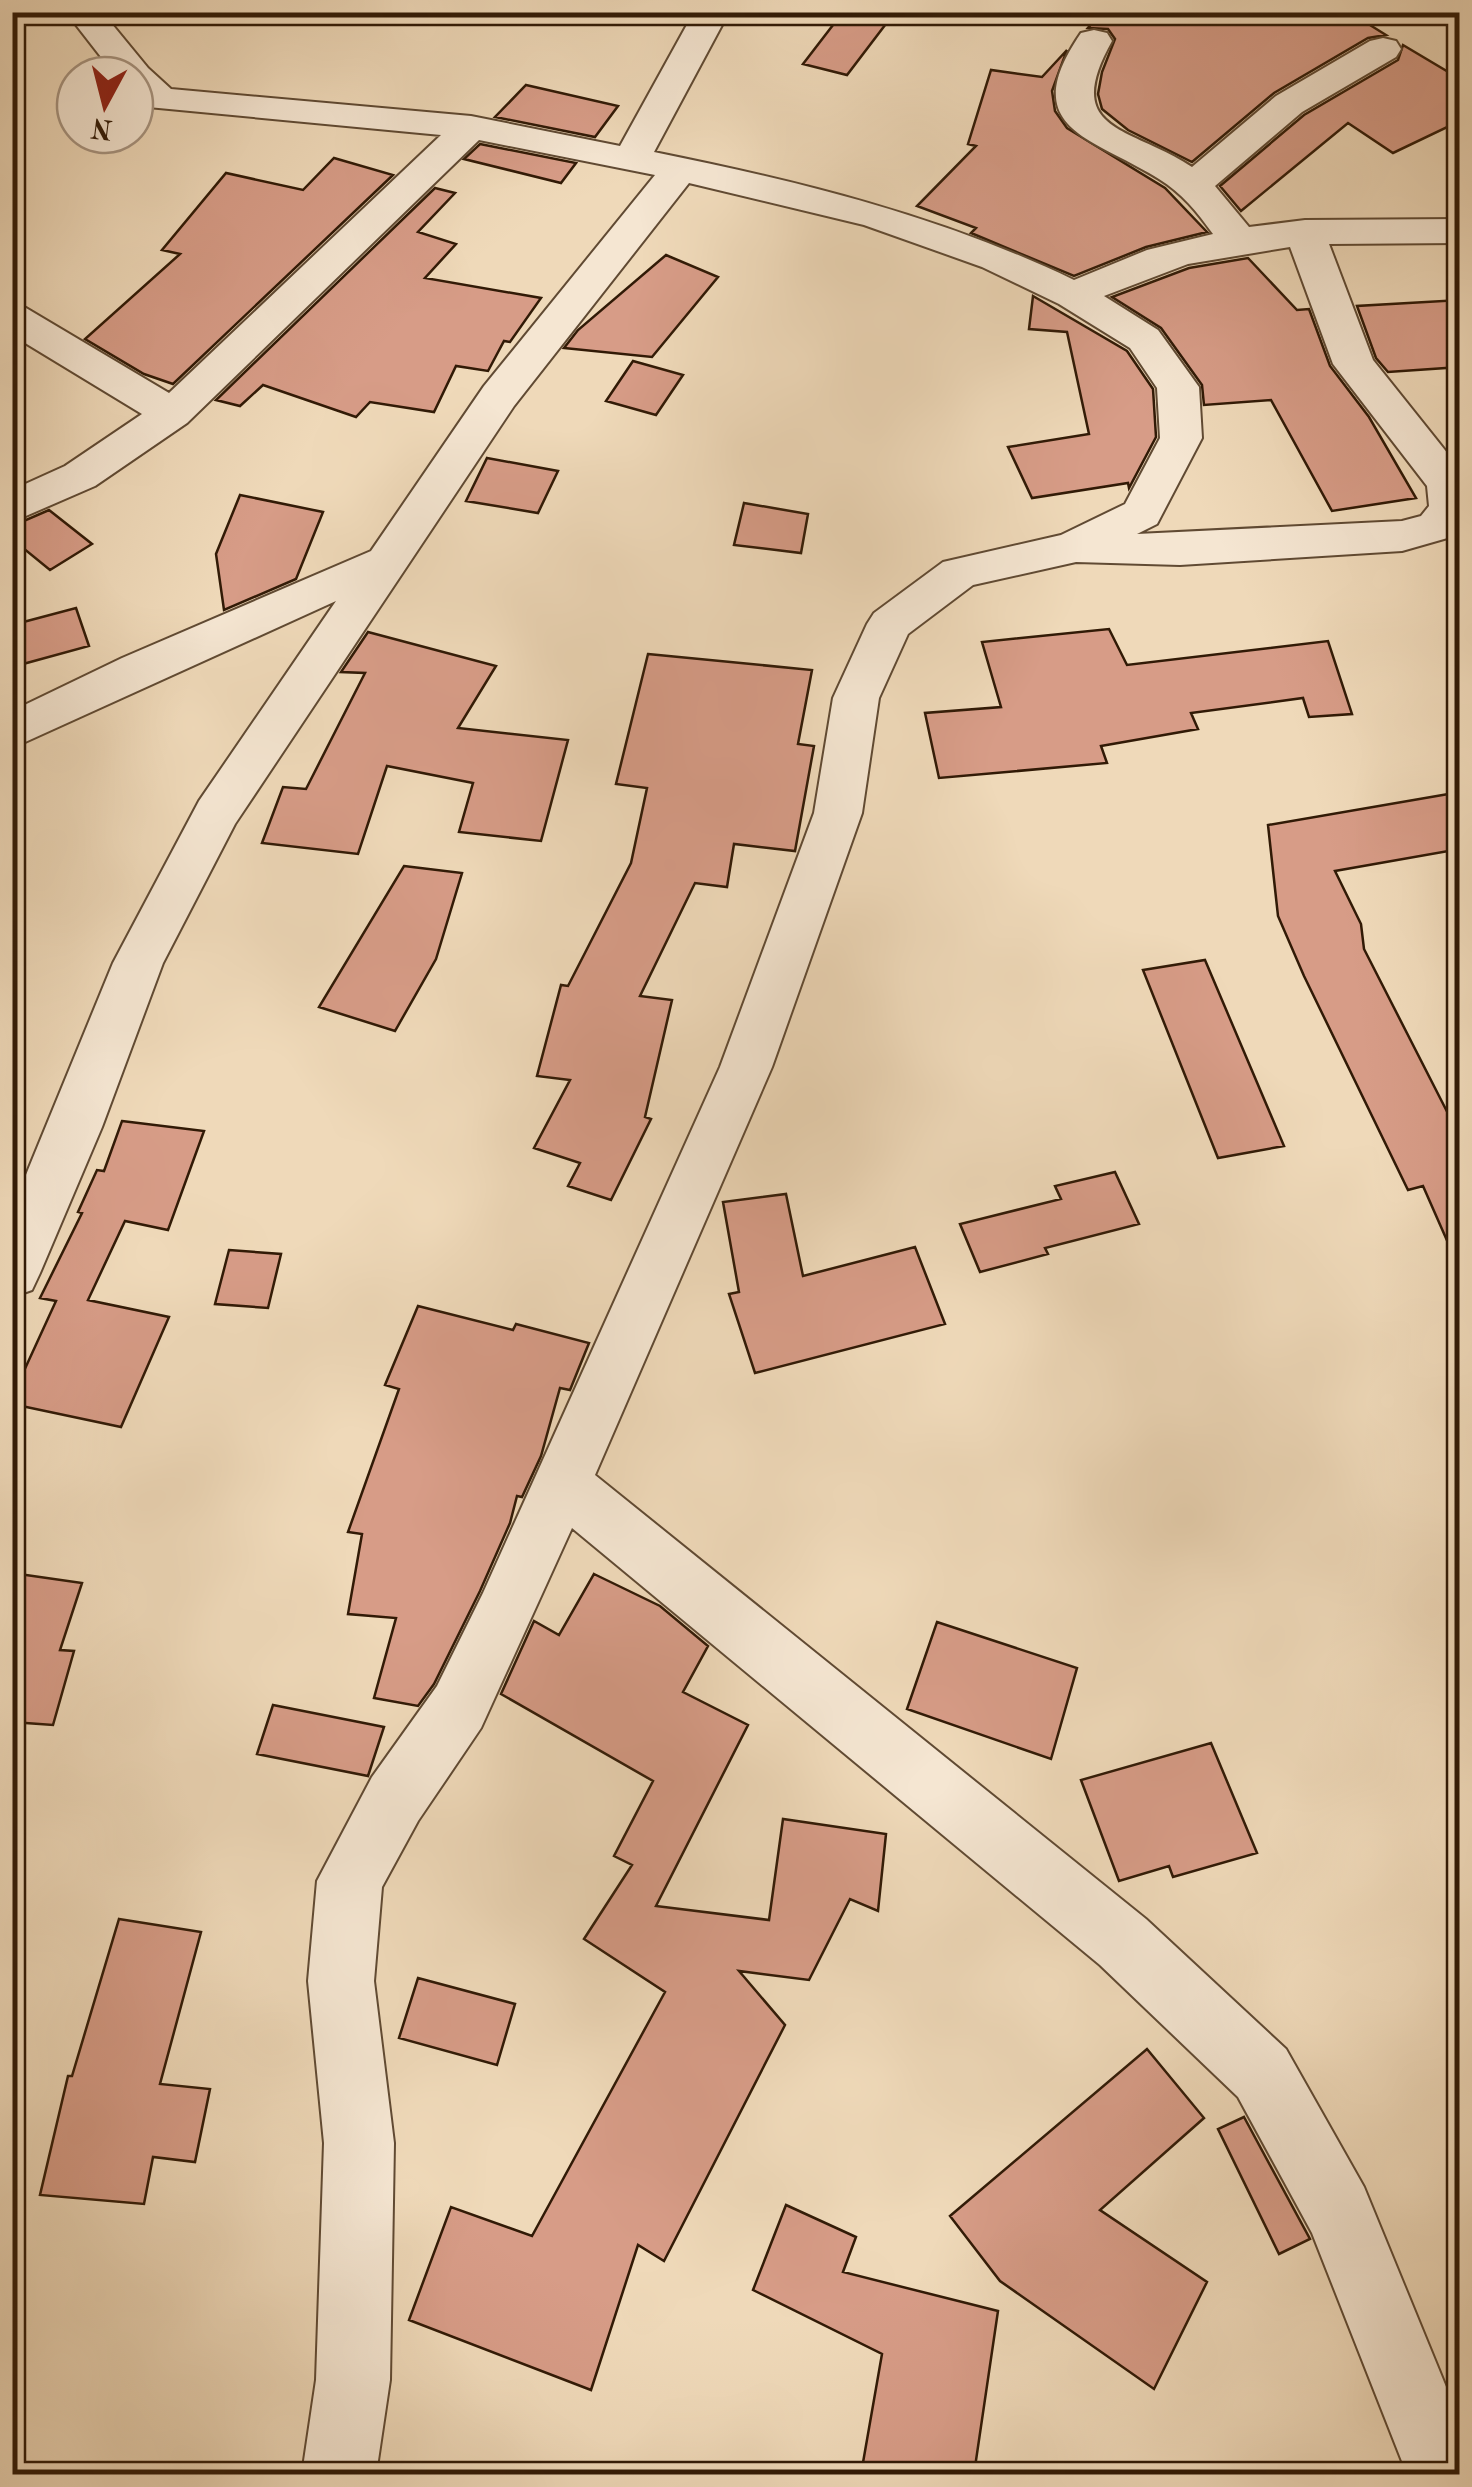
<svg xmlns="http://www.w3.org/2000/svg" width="1472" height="2487" font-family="'Old Standard TT',serif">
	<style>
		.building { fill: #d79c87; stroke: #311a06; stroke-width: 2.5 }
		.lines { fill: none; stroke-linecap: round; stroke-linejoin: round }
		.minor-casing { stroke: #604a33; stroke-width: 4 }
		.minor { fill: #f5e6d2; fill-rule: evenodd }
	</style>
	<rect width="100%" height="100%" fill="#efd9b9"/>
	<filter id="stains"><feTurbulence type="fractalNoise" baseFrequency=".002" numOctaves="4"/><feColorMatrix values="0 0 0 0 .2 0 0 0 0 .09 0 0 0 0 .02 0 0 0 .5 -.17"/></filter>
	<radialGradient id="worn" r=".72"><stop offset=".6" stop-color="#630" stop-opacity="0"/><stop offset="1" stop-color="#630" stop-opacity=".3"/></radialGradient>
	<!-- building -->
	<path class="building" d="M 843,12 L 895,12 L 847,75 L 803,64 Z
		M 1102,12 L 1349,12 L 1386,35 L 1368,38 L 1274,93 L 1192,162 L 1128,130 L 1102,109 L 1098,94 L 1102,72 L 1115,39 L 1108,29 L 1088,28 Z
		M 1403,45 L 1460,79 L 1460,121 L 1393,153 L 1348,123 L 1241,211 L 1220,186 L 1304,115 L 1398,60 Z
		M 1067,50 L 1052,91 L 1055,111 L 1067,128 L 1165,188 L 1207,232 L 1146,247 L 1074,276 L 971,233 L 976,228 L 917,206 L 976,146 L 968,144 L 991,70 L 1042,77 Z
		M 526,85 L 618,106 L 595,137 L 495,117 Z
		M 480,144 L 576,163 L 561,183 L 464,159 Z
		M 334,158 L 393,175 L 173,384 L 144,374 L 85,339 L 180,254 L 162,250 L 226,173 L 303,190 Z
		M 435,188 L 455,193 L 418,232 L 456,244 L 425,278 L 541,298 L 510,342 L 504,341 L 488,371 L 456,366 L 434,412 L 370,402 L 356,417 L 263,385 L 240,406 L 216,400 Z
		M 666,255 L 718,277 L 652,357 L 564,348 L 578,330 Z
		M 1248,258 L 1297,310 L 1309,309 L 1330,366 L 1369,417 L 1416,498 L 1332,511 L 1271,400 L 1204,405 L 1202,385 L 1161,328 L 1112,297 L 1189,268 Z
		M 1033,296 L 1127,351 L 1153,389 L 1156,437 L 1129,488 L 1128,483 L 1032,498 L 1008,447 L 1089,434 L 1067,332 L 1029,329 Z
		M 1460,300 L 1460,367 L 1388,372 L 1376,358 L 1357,306 Z
		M 633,361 L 683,375 L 656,415 L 606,401 Z
		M 487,458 L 558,471 L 538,513 L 466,501 Z
		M 240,495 L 323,512 L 296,579 L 224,610 L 216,554 Z
		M 744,503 L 808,514 L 801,553 L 734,545 Z
		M 49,510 L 92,544 L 50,570 L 12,539 L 12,526 Z
		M 76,608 L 89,646 L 12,667 L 12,625 Z
		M 1109,629 L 1127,665 L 1328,641 L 1352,714 L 1309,717 L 1303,698 L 1191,713 L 1198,729 L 1101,746 L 1107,763 L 939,778 L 925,713 L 1001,707 L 982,642 Z
		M 368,632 L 496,666 L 458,728 L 568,740 L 541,841 L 459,832 L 473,783 L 387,766 L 358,854 L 262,843 L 283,787 L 306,789 L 365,673 L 341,672 Z
		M 648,654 L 812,670 L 798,744 L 814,746 L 795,851 L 734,844 L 727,887 L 695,883 L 640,996 L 672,1000 L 645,1117 L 651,1119 L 611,1200 L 568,1186 L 580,1163 L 534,1148 L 570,1080 L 537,1076 L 561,985 L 568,986 L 631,863 L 647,788 L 616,784 Z
		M 1460,792 L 1460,849 L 1335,871 L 1361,924 L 1364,949 L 1460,1137 L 1460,1270 L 1423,1186 L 1408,1190 L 1304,976 L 1278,916 L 1268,825 Z
		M 404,866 L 462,873 L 436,959 L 395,1031 L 319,1007 Z
		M 1205,960 L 1284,1146 L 1218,1158 L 1143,970 Z
		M 122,1121 L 204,1131 L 168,1230 L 125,1221 L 88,1300 L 169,1317 L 121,1427 L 12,1404 L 12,1397 L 56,1301 L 40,1298 L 82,1213 L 78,1212 L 97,1170 L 104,1171 Z
		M 1115,1172 L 1139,1224 L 1045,1248 L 1048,1254 L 980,1272 L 960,1224 L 1061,1199 L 1055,1186 Z
		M 786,1194 L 803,1276 L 915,1247 L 945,1324 L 755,1373 L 729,1294 L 739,1292 L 723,1202 Z
		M 229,1250 L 281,1254 L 268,1308 L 215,1304 Z
		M 418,1306 L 513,1330 L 516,1324 L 589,1343 L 570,1390 L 560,1388 L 541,1456 L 522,1497 L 517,1496 L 510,1523 L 480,1591 L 434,1684 L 418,1706 L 374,1698 L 396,1618 L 348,1614 L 362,1534 L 348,1532 L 399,1389 L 385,1385 Z
		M 12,1573 L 82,1583 L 60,1650 L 74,1651 L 53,1725 L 12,1722 Z
		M 594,1574 L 660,1606 L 708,1646 L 683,1692 L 748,1725 L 656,1906 L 769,1920 L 783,1819 L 886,1834 L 878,1911 L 850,1899 L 809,1980 L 739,1971 L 785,2025 L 664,2261 L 638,2245 L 591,2390 L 409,2320 L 451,2207 L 532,2236 L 665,1992 L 584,1939 L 632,1865 L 614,1856 L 653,1781 L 501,1694 L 534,1621 L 559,1635 Z
		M 937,1622 L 1077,1668 L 1051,1759 L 907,1709 Z
		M 273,1705 L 384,1727 L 368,1776 L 257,1754 Z
		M 1211,1743 L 1257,1853 L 1173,1877 L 1169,1866 L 1119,1881 L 1081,1780 Z
		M 119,1919 L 201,1932 L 160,2084 L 210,2089 L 195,2162 L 153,2157 L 144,2204 L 40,2195 L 68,2076 L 72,2076 Z
		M 418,1978 L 515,2004 L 497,2065 L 399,2038 Z
		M 1147,2049 L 1204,2118 L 1100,2210 L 1207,2282 L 1154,2389 L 1000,2281 L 950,2216 Z
		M 1244,2117 L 1310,2239 L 1279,2254 L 1218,2129 Z
		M 786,2205 L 856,2237 L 843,2272 L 998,2311 L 974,2474 L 861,2474 L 882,2354 L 753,2290 Z"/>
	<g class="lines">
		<!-- minor casing -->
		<g class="minor-casing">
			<path id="minor" d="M 66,12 L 102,12 L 148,68 L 171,89 L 471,116 L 620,146 L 694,12 L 729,12 L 654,152 C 798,181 941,216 1074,280 L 1147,250 L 1213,234 C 1197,212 1182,193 1159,179 C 1092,137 1015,129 1081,33 L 1094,30 L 1107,33 L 1112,41 C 1060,133 1131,126 1192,167 L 1276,96 L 1370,41 L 1383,38 L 1396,41 L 1401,49 L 1396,57 L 1302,112 L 1215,186 L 1249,227 L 1305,220 L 1460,219 L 1460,243 L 1329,244 L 1373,360 L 1460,469 L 1460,528 L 1451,537 L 1402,551 L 1180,565 L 1076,562 L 973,585 L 908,634 L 879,698 L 862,813 L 772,1067 L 595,1475 L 1146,1919 L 1286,2049 L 1364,2187 L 1460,2421 L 1460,2474 L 1407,2474 L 1312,2233 L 1238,2097 L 1100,1965 L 572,1528 L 481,1728 L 418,1821 L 382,1887 L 374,1981 L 394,2143 L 390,2380 L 376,2474 L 302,2474 L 316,2380 L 324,2143 L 308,1981 L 317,1881 L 372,1777 L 437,1686 L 483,1593 L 720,1067 L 814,813 L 833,698 L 867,624 L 874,613 L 943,562 L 1061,535 L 1125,504 L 1160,438 L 1157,388 L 1130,348 L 1059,304 L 982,267 L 864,225 L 689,183 L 514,406 L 235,824 L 163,963 L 102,1127 L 40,1273 L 32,1290 L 12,1297 L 12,1209 L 113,963 L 199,801 L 336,601 L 12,748 L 12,711 L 122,658 L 371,551 L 484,386 L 655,175 L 479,140 L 187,423 L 95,486 L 12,522 L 12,490 L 65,466 L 142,414 L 12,335 L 12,304 L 26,308 L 169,393 L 441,135 L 148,107 L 135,95 L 135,75 L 115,75 ZM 1290,247 L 1333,364 L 1427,486 L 1429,506 L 1421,516 L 1402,521 L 1137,534 L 1157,524 L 1202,438 L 1199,387 L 1158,330 L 1104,296 L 1188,264 Z"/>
		</g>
		<!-- minor -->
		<use href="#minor" class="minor"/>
	</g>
	<!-- margin -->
	<rect width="1472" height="2487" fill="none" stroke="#efd9b9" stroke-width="50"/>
	<rect x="15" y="15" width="1442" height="2457" fill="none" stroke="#311a06" stroke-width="5"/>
	<rect x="25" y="25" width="1422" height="2437" fill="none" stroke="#311a06" stroke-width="2.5"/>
	<!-- north arrow -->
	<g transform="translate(105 105) rotate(187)"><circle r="48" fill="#f5e6d2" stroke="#a79480" stroke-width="2.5"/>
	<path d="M0-8L18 38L0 25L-18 38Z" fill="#8f2418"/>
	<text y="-15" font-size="28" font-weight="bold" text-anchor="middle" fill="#311a06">N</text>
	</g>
	<rect width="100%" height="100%" filter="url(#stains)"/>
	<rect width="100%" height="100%" fill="url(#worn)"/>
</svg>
